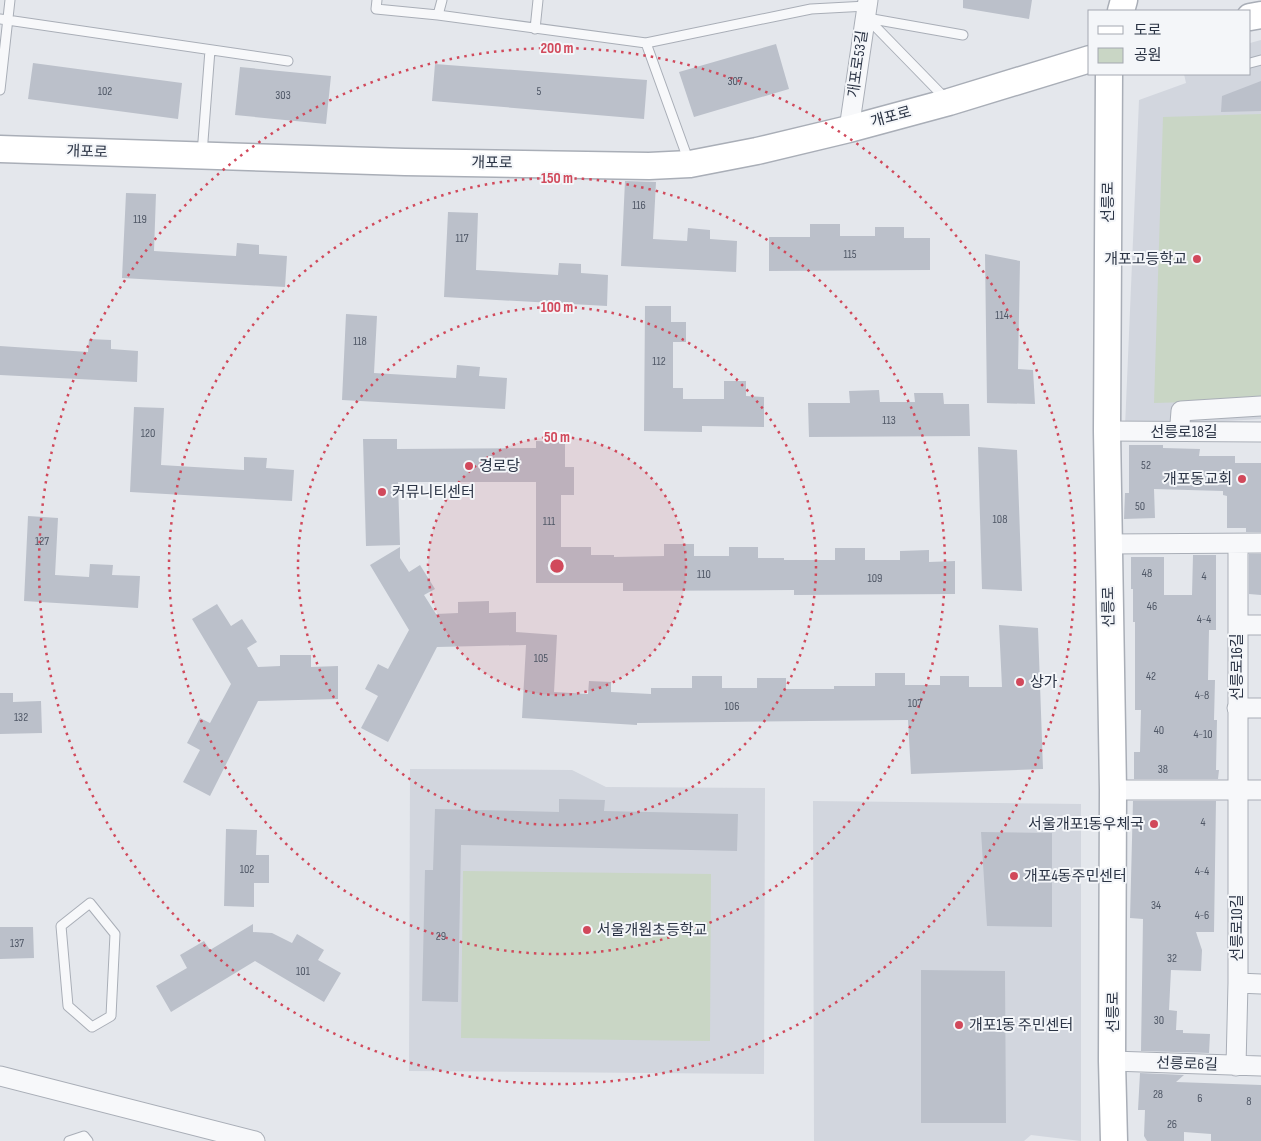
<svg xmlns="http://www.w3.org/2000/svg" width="1261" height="1141" font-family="'Sofia Sans Condensed','Noto Sans KR',sans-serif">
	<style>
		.built { fill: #d2d6de }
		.green { fill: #c9d6c5 }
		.building { fill: #bbc0ca }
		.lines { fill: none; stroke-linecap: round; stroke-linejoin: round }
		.lane-casing { stroke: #a9aeb7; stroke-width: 11 }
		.street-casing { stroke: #a9aeb7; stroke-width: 21 }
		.secondary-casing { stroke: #a9aeb7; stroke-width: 29 }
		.lane { stroke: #f7f8fa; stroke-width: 9 }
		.street { stroke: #f7f8fa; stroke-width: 19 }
		.secondary { stroke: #fff; stroke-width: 26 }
		.ring { fill: none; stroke: #d1495b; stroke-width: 2.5; stroke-dasharray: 2.5 5 }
		.poi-dot { fill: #d1495b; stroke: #f4f6f9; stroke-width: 2 }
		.labels { text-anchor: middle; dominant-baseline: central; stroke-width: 4; stroke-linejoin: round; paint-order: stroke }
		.number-label { font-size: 12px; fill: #4f5766 }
		.street-label { font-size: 15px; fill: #2b3445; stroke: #f4f6f9 }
		.poi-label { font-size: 15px; fill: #2b3445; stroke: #f4f6f9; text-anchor: start }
		.centre { fill: #d1495b; stroke: #f4f6f9; stroke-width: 2.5 }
		.ring-label { font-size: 15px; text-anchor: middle; font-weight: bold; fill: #d1495b; stroke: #f4f6f9; stroke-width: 4; stroke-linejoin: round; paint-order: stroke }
	</style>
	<rect width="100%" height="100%" fill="#e4e7ec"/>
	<!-- built -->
	<path class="built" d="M 1261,40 L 1261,419 L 1125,427 L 1139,100 L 1186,83 L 1184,74 L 1250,74 L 1250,43 Z
		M 410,769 L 572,770 L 606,787 L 765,788 L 764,1074 L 409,1071 Z
		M 813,801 L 1081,804 L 1081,1141 L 1031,1135 L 1024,1141 L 814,1141 Z"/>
	<!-- green -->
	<path class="green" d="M 1261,114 L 1261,400 L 1154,403 L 1163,117 Z
		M 463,871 L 711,874 L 710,1041 L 461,1038 Z"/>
	<!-- building -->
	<path class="building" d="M 963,0 L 1032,0 L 1029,19 L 963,8 Z
		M 776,44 L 789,89 L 694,117 L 679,72 Z
		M 33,63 L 182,83 L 178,119 L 28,99 Z
		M 435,64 L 647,80 L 644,119 L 432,101 Z
		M 240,67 L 331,76 L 326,124 L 235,115 Z
		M 1261,81 L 1261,111 L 1221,112 L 1222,96 Z
		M 625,181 L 656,182 L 653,239 L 687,241 L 688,228 L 710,230 L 710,239 L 737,241 L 736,272 L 621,266 Z
		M 126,193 L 156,194 L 154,251 L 236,256 L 237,243 L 259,245 L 259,254 L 287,256 L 285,287 L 122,278 Z
		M 448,212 L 478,213 L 476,270 L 558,275 L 559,263 L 581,264 L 581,273 L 608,275 L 607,306 L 444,297 Z
		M 810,224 L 840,224 L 840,236 L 875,236 L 875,227 L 904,227 L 904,238 L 930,238 L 930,270 L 769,271 L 769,237 L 810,237 Z
		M 985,254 L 1020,261 L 1018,369 L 1033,370 L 1035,404 L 987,403 Z
		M 645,306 L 671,306 L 671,322 L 686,322 L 686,342 L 673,342 L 673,388 L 683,388 L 683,399 L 724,399 L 724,381 L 746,381 L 746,396 L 764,397 L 764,427 L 702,426 L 702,432 L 644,431 Z
		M 346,314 L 377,316 L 374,373 L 456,378 L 457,365 L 480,367 L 479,376 L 507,378 L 505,409 L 342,400 Z
		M 89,339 L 111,340 L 111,349 L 138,351 L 137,382 L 0,375 L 0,346 L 88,352 Z
		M 879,390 L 880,402 L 915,402 L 914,393 L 943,393 L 944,404 L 969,404 L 970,436 L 809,437 L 808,403 L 850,403 L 849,391 Z
		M 134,407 L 164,408 L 161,465 L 244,470 L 244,457 L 267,458 L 266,468 L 294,470 L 292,501 L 130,492 Z
		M 363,439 L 397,439 L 397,449 L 536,448 L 536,441 L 565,442 L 565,467 L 574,467 L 574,495 L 561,495 L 561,547 L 591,547 L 591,555 L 614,555 L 614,557 L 664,556 L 664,544 L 694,544 L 694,556 L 729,556 L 729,547 L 758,547 L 758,558 L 784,558 L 784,560 L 835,560 L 835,548 L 865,548 L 865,560 L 900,560 L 900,551 L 929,550 L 929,562 L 955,561 L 955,594 L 794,595 L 794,590 L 623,591 L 623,583 L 536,583 L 536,482 L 398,482 L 400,545 L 366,546 Z
		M 1129,445 L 1163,445 L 1163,448 L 1200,449 L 1199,456 L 1235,456 L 1235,463 L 1261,463 L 1261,532 L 1246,532 L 1246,528 L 1227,528 L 1227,496 L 1223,495 L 1223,491 L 1154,489 L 1155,518 L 1124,519 L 1125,493 L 1129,493 Z
		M 978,447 L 1017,450 L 1022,591 L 982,589 Z
		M 28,516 L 58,518 L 55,575 L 89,577 L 90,564 L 113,565 L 112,575 L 140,576 L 138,608 L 24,601 Z
		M 400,547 L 400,558 L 409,572 L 420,565 L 435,589 L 424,595 L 436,614 L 458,613 L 458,602 L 489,601 L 489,613 L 516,612 L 516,632 L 557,635 L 554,692 L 588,694 L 589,681 L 611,682 L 611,692 L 651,694 L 651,688 L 692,688 L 692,676 L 722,676 L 722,688 L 757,688 L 757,678 L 786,678 L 786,689 L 834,689 L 834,686 L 875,686 L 875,673 L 905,673 L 905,685 L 940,685 L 940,676 L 969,676 L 969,687 L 1002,687 L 999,625 L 1038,628 L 1043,769 L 911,774 L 908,720 L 637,723 L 637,725 L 522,718 L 526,645 L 437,647 L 388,742 L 361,728 L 378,696 L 365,689 L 378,664 L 388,669 L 409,630 L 370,565 Z
		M 1249,554 L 1261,554 L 1261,595 L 1249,594 Z
		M 1193,555 L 1216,555 L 1216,630 L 1209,630 L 1208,680 L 1215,680 L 1214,720 L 1217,720 L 1216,770 L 1219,770 L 1218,779 L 1134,779 L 1134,752 L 1140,752 L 1141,710 L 1135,710 L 1135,622 L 1133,622 L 1133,589 L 1131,589 L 1131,557 L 1164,557 L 1164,595 L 1192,595 Z
		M 217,604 L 231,626 L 242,619 L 257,642 L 247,648 L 258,667 L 280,666 L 280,655 L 311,655 L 311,667 L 338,666 L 338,699 L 258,701 L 210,796 L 183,782 L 200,750 L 187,743 L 200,718 L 210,723 L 231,684 L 192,619 Z
		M 0,693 L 13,693 L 13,702 L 41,701 L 42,733 L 0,734 Z
		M 559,799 L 605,800 L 604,811 L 738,814 L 737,851 L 461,845 L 458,1002 L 422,1001 L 425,870 L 433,870 L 435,809 L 559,812 Z
		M 1133,801 L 1216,801 L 1214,932 L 1196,932 L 1202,950 L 1201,971 L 1171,970 L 1169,1010 L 1177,1011 L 1176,1030 L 1183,1030 L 1183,1033 L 1210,1034 L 1209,1053 L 1141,1051 L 1143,919 L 1130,918 Z
		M 226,829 L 257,830 L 256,855 L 269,855 L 269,883 L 254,883 L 254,907 L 224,906 Z
		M 981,832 L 1052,833 L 1052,927 L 987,926 Z
		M 253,924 L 253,932 L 272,933 L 292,943 L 297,934 L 324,950 L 318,960 L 341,973 L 324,1002 L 255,961 L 171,1012 L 156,986 L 187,968 L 180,955 L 204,941 L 210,950 Z
		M 0,927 L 33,927 L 34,958 L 0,959 Z
		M 921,970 L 1005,971 L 1006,1123 L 921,1123 Z
		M 1140,1073 L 1184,1075 L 1176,1082 L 1261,1085 L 1261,1141 L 1211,1141 L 1211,1134 L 1184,1132 L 1184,1141 L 1147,1141 L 1144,1136 L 1145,1110 L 1138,1110 Z"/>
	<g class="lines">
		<!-- lane casing -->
		<g class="lane-casing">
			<path id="lane" d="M 377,0 L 376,9 L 438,15 L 646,43 L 811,9 L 867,6
				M 438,15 L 442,0
				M 868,16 L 867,18 L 945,98
				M 867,18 L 963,35
				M 0,19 L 288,61
				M 535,29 L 538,0
				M 646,43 L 689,162
				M 1250,63 L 1261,60
				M 0,90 L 10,0
				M 202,154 L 210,50
				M 90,903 L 115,934 L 111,1016 L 92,1027 L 68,1006 L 61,926 Z
				M 69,1141 L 84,1136 L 88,1141"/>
		</g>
		<!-- street casing -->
		<g class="street-casing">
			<path id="street" d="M 849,129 L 868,0
				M 1180,424 L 1181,411 L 1261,406
				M 1107,431 L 1261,432
				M 1108,544 L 1261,543
				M 1238,625 L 1261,625
				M 1237,708 L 1261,708
				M 1113,790 L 1261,790
				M 1238,983 L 1261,984
				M 1112,1061 L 1261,1066
				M 1236,1066 L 1238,983 L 1238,544
				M 0,1076 L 255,1141"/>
		</g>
		<!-- secondary casing -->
		<g class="secondary-casing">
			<path id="secondary" d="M 1121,11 L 1124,0
				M 1250,17 L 1261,15
				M 1109,74 L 1107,431 L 1113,790 L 1112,1061 L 1114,1141
				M 0,149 L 405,162 L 649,166 L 690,164 L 757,151 L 849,129 L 949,102 L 1090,59"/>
		</g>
		<!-- lane -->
		<use href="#lane" class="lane"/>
		<!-- street -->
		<use href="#street" class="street"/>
		<!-- secondary -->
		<use href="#secondary" class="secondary"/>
	</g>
	<!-- distance rings -->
	<circle cx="557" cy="566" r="129" fill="#d1495b" fill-opacity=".12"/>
	<g class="ring">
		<circle cx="557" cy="566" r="129"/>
		<circle cx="557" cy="566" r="259"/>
		<circle cx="557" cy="566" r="388"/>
		<circle cx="557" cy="566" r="518"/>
	</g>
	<!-- markers -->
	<g class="poi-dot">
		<circle cx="1197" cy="259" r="5"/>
		<circle cx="469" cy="466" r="5"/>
		<circle cx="1242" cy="479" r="5"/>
		<circle cx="382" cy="492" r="5"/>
		<circle cx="1020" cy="682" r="5"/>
		<circle cx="1154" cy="824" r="5"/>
		<circle cx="1014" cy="876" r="5"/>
		<circle cx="587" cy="930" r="5"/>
		<circle cx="959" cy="1025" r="5"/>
	</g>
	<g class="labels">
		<!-- number labels -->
		<g class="number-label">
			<text x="735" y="81">307</text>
			<text x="105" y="91">102</text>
			<text x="539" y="91">5</text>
			<text x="283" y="95">303</text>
			<text x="639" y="205">116</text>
			<text x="140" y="219">119</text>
			<text x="462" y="238">117</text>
			<text x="850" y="254">115</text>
			<text x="1002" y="315">114</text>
			<text x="360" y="341">118</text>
			<text x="659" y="361">112</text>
			<text x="889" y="420">113</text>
			<text x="148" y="433">120</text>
			<text x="1146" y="465">52</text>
			<text x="1140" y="506">50</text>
			<text x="1000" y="519">108</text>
			<text x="549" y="521">111</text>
			<text x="42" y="541">127</text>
			<text x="1147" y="573">48</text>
			<text x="704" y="574">110</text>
			<text x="1204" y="576">4</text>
			<text x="875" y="578">109</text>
			<text x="1152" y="606">46</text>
			<text x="1204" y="619">4-4</text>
			<text x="541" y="658">105</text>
			<text x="1151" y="676">42</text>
			<text x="1202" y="695">4-8</text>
			<text x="915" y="703">107</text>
			<text x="732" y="706">106</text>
			<text x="21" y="717">132</text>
			<text x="1159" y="730">40</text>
			<text x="1203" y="734">4-10</text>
			<text x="1163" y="769">38</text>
			<text x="1203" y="822">4</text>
			<text x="247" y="869">102</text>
			<text x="1202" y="871">4-4</text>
			<text x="1156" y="905">34</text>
			<text x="1202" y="915">4-6</text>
			<text x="441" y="936">29</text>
			<text x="17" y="943">137</text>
			<text x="1172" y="958">32</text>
			<text x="303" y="971">101</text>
			<text x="1159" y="1020">30</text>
			<text x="1158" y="1094">28</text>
			<text x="1200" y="1098">6</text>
			<text x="1249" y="1101">8</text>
			<text x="1172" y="1124">26</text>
		</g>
		<!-- street labels -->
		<g class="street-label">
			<text transform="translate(858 64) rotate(-82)">개포로53길</text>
			<text transform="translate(891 117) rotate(-15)">개포로</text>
			<text transform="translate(87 152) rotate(2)">개포로</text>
			<text transform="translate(492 163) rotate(1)">개포로</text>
			<text transform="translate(1108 202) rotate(-90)">선릉로</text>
			<text x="1184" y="432">선릉로18길</text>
			<text transform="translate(1109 607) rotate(-91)">선릉로</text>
			<text transform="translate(1237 667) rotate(-90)">선릉로16길</text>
			<text transform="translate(1237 928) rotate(-90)">선릉로10길</text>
			<text transform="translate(1113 1012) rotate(-90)">선릉로</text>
			<text transform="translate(1187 1064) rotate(2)">선릉로6길</text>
		</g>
		<!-- poi labels -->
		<g class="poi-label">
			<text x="1187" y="259" text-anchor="end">개포고등학교</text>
			<text x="479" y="466">경로당</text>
			<text x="1232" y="479" text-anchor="end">개포동교회</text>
			<text x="392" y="492">커뮤니티센터</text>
			<text x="1030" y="682">상가</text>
			<text x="1144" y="824" text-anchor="end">서울개포1동우체국</text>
			<text x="1024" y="876">개포4동주민센터</text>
			<text x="597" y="930">서울개원초등학교</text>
			<text x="969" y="1025">개포1동 주민센터</text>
		</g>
	</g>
	<circle cx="557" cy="566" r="8" class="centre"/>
	<g class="ring-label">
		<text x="557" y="53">200 m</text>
		<text x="557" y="183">150 m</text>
		<text x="557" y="312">100 m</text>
		<text x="557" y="442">50 m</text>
	</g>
	<!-- legend -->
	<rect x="1088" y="10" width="162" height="65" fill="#f4f6f9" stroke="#a4a8b1"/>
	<rect x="1098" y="26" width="25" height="8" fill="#ffffff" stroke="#a4a8b1"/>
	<text x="1134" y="35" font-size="15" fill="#2b3445">도로</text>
	<rect x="1098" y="48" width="25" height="15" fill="#c9d6c5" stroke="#a4a8b1"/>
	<text x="1134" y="60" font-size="15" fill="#2b3445">공원</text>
</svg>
